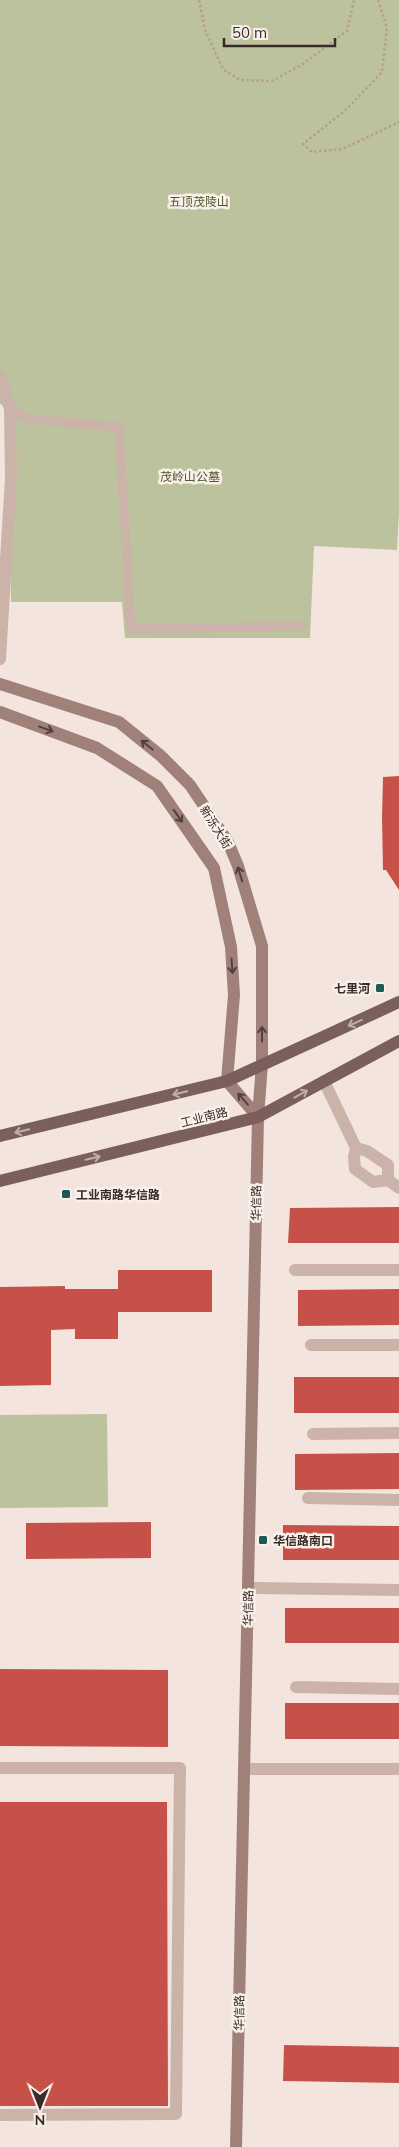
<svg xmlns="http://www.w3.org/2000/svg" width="399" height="2147" font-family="Mulish,'Noto Sans SC',sans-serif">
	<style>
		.green { fill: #bcc29d }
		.building { fill: #c65148 }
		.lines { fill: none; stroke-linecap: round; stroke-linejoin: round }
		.path { stroke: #b79d93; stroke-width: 2.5; stroke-dasharray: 2.5 2.5; stroke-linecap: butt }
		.service { stroke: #cbb3a9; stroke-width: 9 }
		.minor { stroke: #cbb3a9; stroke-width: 12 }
		.secondary { stroke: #9f817a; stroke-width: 12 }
		.primary { stroke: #7a5f5a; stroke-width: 12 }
		.oneway { stroke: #52403d }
		.oneway2 { stroke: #c0afa9 }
		.poi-dot { fill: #1e5a54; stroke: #faf0ea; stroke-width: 2 }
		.labels { text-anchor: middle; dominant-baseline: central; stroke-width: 5; stroke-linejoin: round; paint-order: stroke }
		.park-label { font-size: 12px; fill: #4f572d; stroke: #faf0ea }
		.street-label { font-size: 12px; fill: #382b29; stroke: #faf0ea }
		.poi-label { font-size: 12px; font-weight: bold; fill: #382b29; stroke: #faf0ea; text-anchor: start }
	</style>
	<rect width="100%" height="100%" fill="#f3e5de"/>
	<!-- green -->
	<path class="green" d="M 0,0 L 399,0 L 399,511 L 397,550 L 314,546 L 310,638 L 125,638 L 122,602 L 11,602 L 10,409 L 0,404 Z
		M 107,1414 L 108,1507 L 0,1508 L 0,1415 Z"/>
	<!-- building -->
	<path class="building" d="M 399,776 L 399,890 L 386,870 L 383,870 L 382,817 L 383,777 Z
		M 399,1207 L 399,1243 L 288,1243 L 290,1208 Z
		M 118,1270 L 212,1270 L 212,1312 L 118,1312 L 118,1339 L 75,1339 L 75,1329 L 51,1330 L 51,1385 L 0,1386 L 0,1287 L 65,1286 L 65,1289 L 118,1289 Z
		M 399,1289 L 399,1325 L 298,1326 L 298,1290 Z
		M 294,1377 L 399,1377 L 399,1413 L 294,1413 Z
		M 399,1453 L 399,1489 L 295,1490 L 295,1454 Z
		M 151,1522 L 151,1558 L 26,1559 L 26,1523 Z
		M 283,1525 L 399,1526 L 399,1560 L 283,1560 Z
		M 285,1608 L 399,1608 L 399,1643 L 285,1643 Z
		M 0,1669 L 168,1670 L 168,1747 L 0,1746 Z
		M 285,1703 L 399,1703 L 399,1739 L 285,1739 Z
		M 0,1802 L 167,1802 L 168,2106 L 0,2106 Z
		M 284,2045 L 399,2047 L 399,2083 L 283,2081 Z"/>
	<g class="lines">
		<!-- path -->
		<path class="path" d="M 199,0 L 205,30 L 223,69 L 240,80 L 272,81 L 303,64 L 347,31 L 354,0
			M 378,0 L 387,28 L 382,72 L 347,109 L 303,144 L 312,152 L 343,149 L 399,122"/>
		<!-- service -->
		<path class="service" d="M 10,409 L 27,419 L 119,427 L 131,629 L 301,626"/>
		<!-- minor -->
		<path class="minor" d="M 0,377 L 10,409 L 11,478 L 0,659
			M 324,1081 L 356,1148 L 367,1151 L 388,1165 L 388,1180 L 399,1188
			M 356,1148 L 354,1157 L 355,1169 L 373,1182 L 388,1180
			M 295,1270 L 399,1270
			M 311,1345 L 399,1345
			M 313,1434 L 399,1433
			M 308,1498 L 399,1500
			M 248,1588 L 399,1590
			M 296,1687 L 399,1689
			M 0,1768 L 180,1768 L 176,2114 L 0,2115
			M 244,1769 L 399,1769"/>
		<!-- secondary -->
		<path class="secondary" d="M 0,684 L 119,722 L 161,756 L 190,785 L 228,842 L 238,866 L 262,946 L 262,1064 L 258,1117 L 236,2147
			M 0,712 L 97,748 L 157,786 L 214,868 L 231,947 L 234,995 L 227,1081 L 258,1117"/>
		<!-- primary -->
		<path class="primary" d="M 0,1136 L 227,1081 L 399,1002
			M 0,1181 L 258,1117 L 399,1041"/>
	</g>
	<!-- one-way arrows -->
	<defs><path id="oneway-shaft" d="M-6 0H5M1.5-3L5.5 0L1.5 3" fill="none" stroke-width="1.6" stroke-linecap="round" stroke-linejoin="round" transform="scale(1.25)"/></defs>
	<g class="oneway">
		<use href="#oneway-shaft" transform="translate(46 729) rotate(20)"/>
		<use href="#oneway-shaft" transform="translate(147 745) rotate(-141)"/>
		<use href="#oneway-shaft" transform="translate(178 816) rotate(55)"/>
		<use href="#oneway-shaft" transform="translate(240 874) rotate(-107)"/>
		<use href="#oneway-shaft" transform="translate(232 966) rotate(86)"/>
		<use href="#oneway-shaft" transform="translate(262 1034) rotate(-90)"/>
		<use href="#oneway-shaft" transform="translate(243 1099) rotate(-131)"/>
	</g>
	<g class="oneway2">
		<use href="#oneway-shaft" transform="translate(355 1023) rotate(156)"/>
		<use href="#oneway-shaft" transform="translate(180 1093) rotate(166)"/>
		<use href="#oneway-shaft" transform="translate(301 1094) rotate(-29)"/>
		<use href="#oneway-shaft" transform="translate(22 1131) rotate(166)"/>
		<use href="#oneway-shaft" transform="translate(93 1158) rotate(-14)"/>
	</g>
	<!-- markers -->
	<g class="poi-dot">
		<rect x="375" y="983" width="10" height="10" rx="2.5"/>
		<rect x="61" y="1189" width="10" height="10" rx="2.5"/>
		<rect x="258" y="1535" width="10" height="10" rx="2.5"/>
	</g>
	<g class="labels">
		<!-- park labels -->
		<g class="park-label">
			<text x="199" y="201">五顶茂陵山</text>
			<text x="190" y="476">茂岭山公墓</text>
		</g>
		<!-- street labels -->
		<g class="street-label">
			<text transform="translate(216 827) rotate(58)">新泺大街</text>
			<text transform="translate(204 1117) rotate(-14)">工业南路</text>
			<text transform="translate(256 1203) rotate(-89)">华信路</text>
			<text transform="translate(248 1608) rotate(-89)">华信路</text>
			<text transform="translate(239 2013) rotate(-89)">华信路</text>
		</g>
		<!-- poi labels -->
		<g class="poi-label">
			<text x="370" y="988" text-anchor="end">七里河</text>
			<text x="76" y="1194">工业南路华信路</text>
			<text x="273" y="1540">华信路南口</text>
		</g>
	</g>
	<!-- north arrow -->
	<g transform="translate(40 2107) rotate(180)" stroke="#faf0ea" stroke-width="4" paint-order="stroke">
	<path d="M0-4L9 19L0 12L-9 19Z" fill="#382b29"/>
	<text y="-8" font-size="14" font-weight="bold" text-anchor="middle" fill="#382b29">N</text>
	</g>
	<!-- scale -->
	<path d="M224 38v8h111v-8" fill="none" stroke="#382b29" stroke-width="2.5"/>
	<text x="232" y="38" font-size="15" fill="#382b29" stroke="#faf0ea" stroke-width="4" paint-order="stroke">50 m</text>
</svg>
